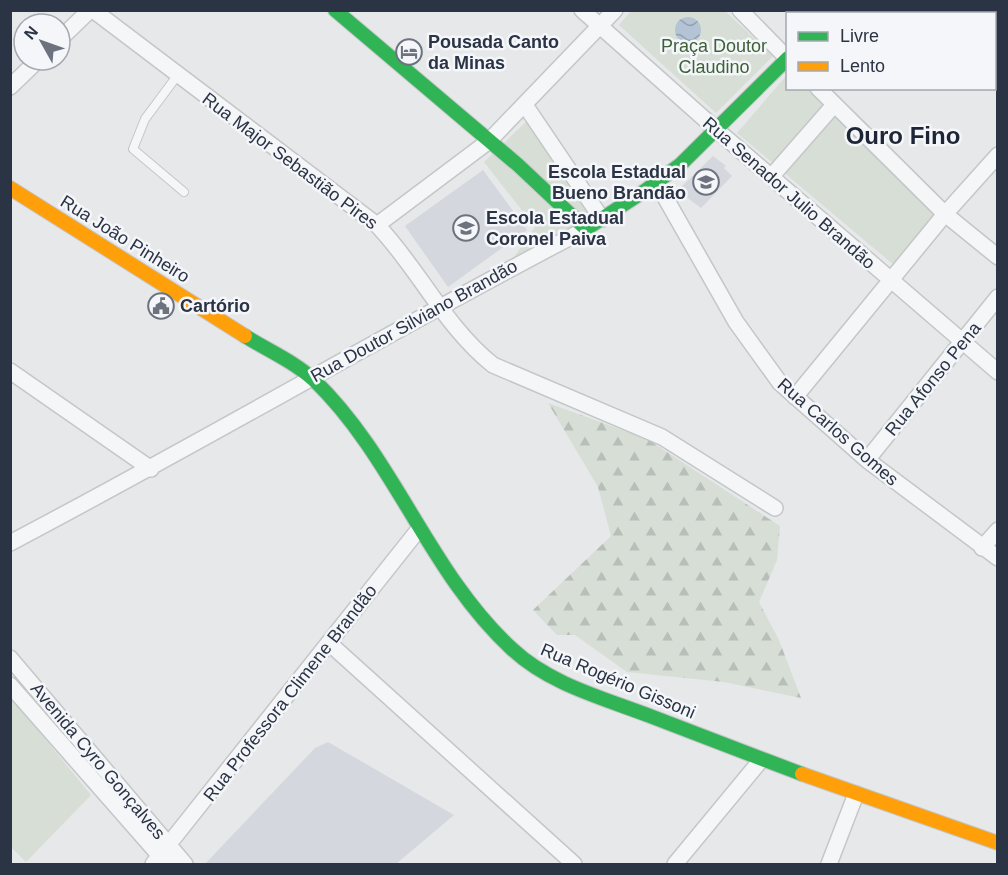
<svg xmlns="http://www.w3.org/2000/svg" width="1008" height="875" font-family="Helvetica,sans-serif">
	<style>
		.built { fill: #d4d7dd }
		.green { fill: #d6ded6 }
		.forest { fill: url(#forest-firs) }
		.water { fill: url(#water-waves) }
		.lines { fill: none; stroke-linecap: round; stroke-linejoin: round }
		.lane-casing { stroke: #c4c6c8; stroke-width: 10 }
		.street-casing { stroke: #c4c6c8; stroke-width: 18 }
		.fast-casing { stroke: #c4c6c8; stroke-width: 16 }
		.slow-casing { stroke: #c4c6c8; stroke-width: 16 }
		.lane { stroke: #f5f6f7; stroke-width: 8 }
		.street { stroke: #f5f6f7; stroke-width: 15 }
		.fast { stroke: #30b455; stroke-width: 14 }
		.slow { stroke: #ff9f0a; stroke-width: 14 }
		.labels { text-anchor: middle; dominant-baseline: central; stroke-width: 5; stroke-linejoin: round; paint-order: stroke }
		.poi-label { font-size: 18px; font-weight: bold; fill: #2b3445; stroke: #f4f6f9; text-anchor: start }
		.park-label { font-size: 18px; fill: #3f6138; stroke: #f4f6f9 }
		.street-label { font-size: 18px; fill: #2b3445; stroke: #f4f6f9 }
		.district-label { font-size: 24px; font-weight: bold; fill: #1d2536; stroke: #f4f6f9 }
	</style>
	<defs>
		<pattern id="forest-firs" width="22" height="20" patternUnits="userSpaceOnUse" patternTransform="scale(1.5)"><rect width="22" height="20" fill="#d6ded6"/><path d="M5 1l3.5 6h-7zM16 11l3.5 6h-7z" fill="#b8bfb9"/></pattern>
		<pattern id="water-waves" width="16" height="10" patternUnits="userSpaceOnUse" patternTransform="scale(1.5)"><rect width="16" height="10" fill="#b4c4d5"/><path d="M0 5q4-4 8 0t8 0" fill="none" stroke="#93a0af"/></pattern>
	</defs>
	<rect width="100%" height="100%" fill="#e6e8ea"/>
	<!-- built -->
	<path class="built" d="M 713,156 L 726,166 L 724,168 L 732,176 L 701,208 L 681,193 L 683,191 L 680,188 Z
		M 483,170 L 527,230 L 448,287 L 405,226 Z
		M 328,742 L 454,815 L 396,864 L 205,864 L 315,748 Z"/>
	<!-- green -->
	<path class="green" d="M 631,11 L 725,11 L 773,56 L 716,113 L 619,25 Z
		M 787,75 L 788,88 L 811,89 L 939,213 L 895,266 L 737,133 Z
		M 529,119 L 593,218 L 512,260 L 535,227 L 484,162 Z
		M 10,696 L 91,795 L 26,862 L 11,847 Z"/>
	<!-- forest -->
	<path class="forest" d="M 548,403 L 647,439 L 780,526 L 777,560 L 759,602 L 779,640 L 801,698 L 724,682 L 627,672 L 575,635 L 557,635 L 533,610 L 611,536 L 598,487 Z"/>
	<!-- water -->
	<path class="water" d="M675 30a13 13 0 1 1 26 0a13 13 0 1 1-26 0Z"/>
	<g class="lines">
		<!-- lane casing -->
		<g class="lane-casing">
			<path id="lane" d="M 177,76 L 145,119 L 133,149 L 184,192"/>
		</g>
		<!-- street casing -->
		<g class="street-casing">
			<path id="street" d="M 93,10 L 377,225 C 419,269 445,327 493,365 L 662,437 L 775,508
				M 582,10 L 718,131 L 998,372
				M 740,10 L 788,59
				M 60,39 L 90,10
				M 10,87 L 38,60
				M 818,88 L 945,214 L 998,257
				M 525,105 L 602,219
				M 771,177 L 834,105
				M 657,183 L 736,322 L 780,383 L 867,460 L 998,558
				M 377,225 L 489,141 L 615,10
				M 10,371 L 151,469
				M 795,397 L 945,214 L 998,155
				M 867,460 L 998,297
				M 10,543 C 204,441 392,330 586,229
				M 982,548 L 998,530
				M 329,643 L 574,864
				M 10,658 L 185,864
				M 10,685 L 167,864
				M 153,864 L 419,529
				M 675,864 L 761,760
				M 829,864 L 856,794"/>
		</g>
		<!-- fast casing -->
		<g class="fast-casing">
			<path id="fast" d="M 335,10 L 518,165 L 586,229 L 646,190 L 681,164 L 788,58
				M 832,14 L 835,10
				M 245,336 C 267,350 295,362 314,380 C 395,458 429,573 512,649 C 549,684 603,698 650,716 C 700,735 751,755 802,774"/>
		</g>
		<!-- slow casing -->
		<g class="slow-casing">
			<path id="slow" d="M 10,188 L 245,336
				M 802,774 L 998,843"/>
		</g>
		<!-- lane -->
		<use href="#lane" class="lane"/>
		<!-- street -->
		<use href="#street" class="street"/>
		<!-- fast -->
		<use href="#fast" class="fast"/>
		<!-- slow -->
		<use href="#slow" class="slow"/>
	</g>
	<!-- icons -->
	<defs>
		<g id="hotel-ring" transform="scale(1.35)"><circle r="9.5" fill="#f4f6f9" stroke="#6c737f" stroke-width="1.5"/><path d="M-6-4.5h1.5V1H6V5H4.5V3h-9V5H-6ZM-4 0a1.8 1.8 0 1 1 3.6 0ZM.5 0V-2.5h3Q6-2.5 6 0Z" fill="#6c737f"/></g>
		<g id="school-ring" transform="scale(1.35)"><circle r="9.5" fill="#f4f6f9" stroke="#6c737f" stroke-width="1.5"/><path d="M0-5L7-2L0 1L-7-2ZM-4 1L0 2.5L4 1V4Q0 6-4 4Z" fill="#6c737f"/></g>
		<g id="civic-ring" transform="scale(1.35)"><circle r="9.5" fill="#f4f6f9" stroke="#6c737f" stroke-width="1.5"/><path d="M-.6-6.5H3V-4.5H.6V-3L4-1V1h2V6H-6V1h2V-1L-.6-3ZM-1.2 2.5V6h2.4V2.5Z" fill="#6c737f"/></g>
	</defs>
	<g fill-rule="evenodd">
		<use href="#hotel-ring" x="409" y="52"/>
		<use href="#school-ring" x="706" y="182"/>
		<use href="#school-ring" x="466" y="228"/>
		<use href="#civic-ring" x="161" y="306"/>
	</g>
	<g class="labels">
		<!-- poi labels -->
		<g class="poi-label">
			<text x="428" y="42">Pousada Canto<tspan x="428" dy="21">da Minas</tspan></text>
			<text x="686" y="172" text-anchor="end">Escola Estadual<tspan x="686" dy="21">Bueno Brandão</tspan></text>
			<text x="486" y="218">Escola Estadual<tspan x="486" dy="21">Coronel Paiva</tspan></text>
			<text x="180" y="306">Cartório</text>
		</g>
		<!-- park labels -->
		<g class="park-label">
			<text x="714" y="46">Praça Doutor<tspan x="714" dy="21">Claudino</tspan></text>
		</g>
		<!-- street labels -->
		<g class="street-label">
			<text transform="translate(290 161) rotate(37)">Rua Major Sebastião Pires</text>
			<text transform="translate(789 193) rotate(41)">Rua Senador Julio Brandão</text>
			<text transform="translate(125 239) rotate(32)">Rua João Pinheiro</text>
			<text transform="translate(414 321) rotate(-29)">Rua Doutor Silviano Brandão</text>
			<text transform="translate(933 379) rotate(-51)">Rua Afonso Pena</text>
			<text transform="translate(838 432) rotate(41)">Rua Carlos Gomes</text>
			<text transform="translate(618 681) rotate(23)">Rua Rogério Gissoni</text>
			<text transform="translate(290 693) rotate(-52)">Rua Professora Climene Brandão</text>
			<text transform="translate(98 761) rotate(50)">Avenida Cyro Gonçalves</text>
		</g>
		<!-- district labels -->
		<g class="district-label">
			<text x="903" y="135">Ouro Fino</text>
		</g>
	</g>
	<!-- border -->
	<rect width="1008" height="875" fill="none" stroke="#2b3445" stroke-width="24"/>
	<!-- legend -->
	<rect x="786" y="12" width="210" height="78" fill="#f4f6f9" stroke="#a4a8b1" stroke-width="1.5"/>
	<rect x="798" y="32" width="30" height="9" fill="#30b455" stroke="#a4a8b1" stroke-width="1.5"/>
	<text x="840" y="42" font-size="18" fill="#2b3445">Livre</text>
	<rect x="798" y="62" width="30" height="9" fill="#ff9f0a" stroke="#a4a8b1" stroke-width="1.5"/>
	<text x="840" y="72" font-size="18" fill="#2b3445">Lento</text>
	<!-- north arrow -->
	<g transform="translate(42 42) rotate(310)"><circle r="28" fill="#f4f6f9" stroke="#a4a8b1" stroke-width="1.5"/>
	<path d="M0-4.5L10 22L0 15L-10 22Z" fill="#6c737f"/>
	<text y="-9" font-size="16" font-weight="bold" text-anchor="middle" fill="#2b3445">N</text>
	</g>
</svg>
